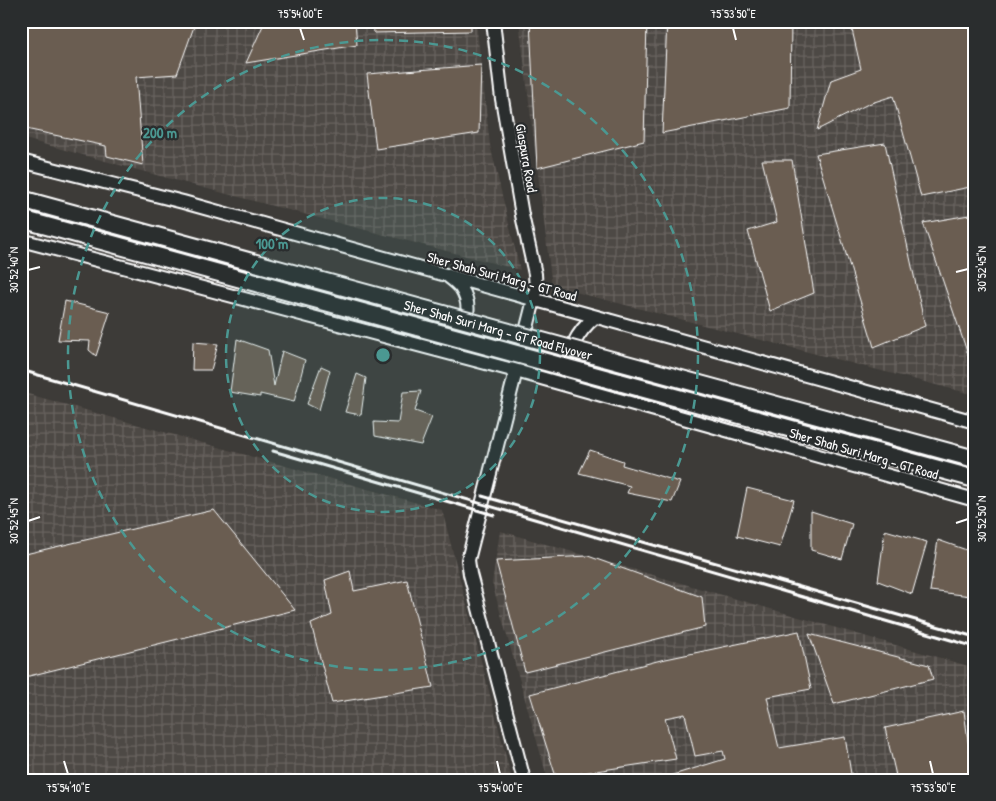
<svg xmlns="http://www.w3.org/2000/svg" width="996" height="801" font-family="'Patrick Hand',sans-serif">
	<style>
		.industrial { fill: url(#industrial-grid) }
		.building { fill: #6a5d51; stroke: #fff }
		.lines { fill: none; stroke-linecap: round; stroke-linejoin: round }
		.secondary-casing { stroke: #fff; stroke-width: 16 }
		.secondary { stroke: #2a2d2e; stroke-width: 12 }
		.rail { stroke: #fff; stroke-width: 3 }
		.highway-bridge-casing { stroke: #fff; stroke-width: 20; stroke-linecap: butt }
		.highway-bridge { stroke: #2a2d2e; stroke-width: 16 }
		.ticks { fill: none; stroke: #fff; stroke-width: 2 }
		.ring { fill: none; stroke: #4b9892; stroke-width: 2.5; stroke-dasharray: 9 6 }
		.labels { text-anchor: middle; dominant-baseline: central; stroke-width: 4.5; stroke-linejoin: round; paint-order: stroke }
		.street-label { font-size: 14px; fill: #fff; stroke: #2a2d2e }
		.centre { fill: #4b9892; stroke: #2a2d2e; stroke-width: 2.5 }
		.ring-label { font-size: 15px; text-anchor: middle; font-weight: bold; fill: #4b9892; stroke: #2a2d2e; stroke-width: 4.5; stroke-linejoin: round; paint-order: stroke }
		.neatline { fill: none; stroke: #fff; stroke-width: 2 }
		.ticks-label { font-size: 12px; text-anchor: middle; fill: #fff }
	</style>
	<defs>
		<pattern id="industrial-grid" width="8" height="8" patternUnits="userSpaceOnUse" patternTransform="scale(1.25)"><rect width="8" height="8" fill="#4e4944"/><path d="M0 4h8M4 0v8" fill="none" stroke="#696460"/></pattern>
	</defs>
	<rect width="100%" height="100%" fill="#3d3b38"/>
	<filter id="ink" filterUnits="userSpaceOnUse"><feTurbulence type="fractalNoise" baseFrequency=".02" numOctaves="2"/><feDisplacementMap in="SourceGraphic" scale="10" xChannelSelector="R" yChannelSelector="G"/><feConvolveMatrix kernelMatrix="1 2 1 2 8 2 1 2 1" color-interpolation-filters="sRGB"/></filter>
	<g filter="url(#ink)">
		<!-- industrial -->
		<path class="industrial" d="M 21,21 L 476,21 L 490,145 L 520,270 L 204,188 L 21,138 Z
			M 519,21 L 975,21 L 975,395 L 552,286 Z
			M 21,392 L 442,510 L 512,780 L 21,780 Z
			M 500,531 L 975,668 L 975,780 L 548,780 L 492,583 Z"/>
		<!-- building -->
		<path class="building" d="M 21,21 L 196,21 L 177,74 L 136,77 L 143,165 L 107,156 L 106,146 L 21,128 Z
			M 265,21 L 355,21 L 357,45 L 246,63 Z
			M 373,21 L 471,21 L 471,31 L 374,33 Z
			M 530,21 L 647,21 L 644,141 L 537,168 Z
			M 667,21 L 791,21 L 790,108 L 662,133 Z
			M 850,21 L 975,21 L 975,186 L 921,197 L 893,96 L 868,104 L 817,130 L 831,80 L 861,69 Z
			M 481,65 L 479,133 L 376,149 L 367,74 Z
			M 885,143 L 925,326 L 874,347 L 816,154 Z
			M 762,160 L 792,160 L 814,293 L 770,311 L 748,231 L 777,222 Z
			M 975,214 L 975,369 L 973,369 L 923,223 Z
			M 65,301 L 110,312 L 96,356 L 89,350 L 90,341 L 58,340 Z
			M 237,339 L 268,350 L 274,386 L 282,351 L 305,360 L 294,402 L 260,394 L 260,397 L 230,392 Z
			M 193,342 L 218,344 L 211,370 L 192,370 Z
			M 321,366 L 330,370 L 319,410 L 307,404 Z
			M 357,374 L 366,378 L 361,415 L 345,412 Z
			M 421,391 L 415,411 L 432,417 L 421,445 L 375,436 L 374,422 L 398,423 L 403,392 Z
			M 590,450 L 623,461 L 622,465 L 680,482 L 672,502 L 627,493 L 630,486 L 579,473 Z
			M 747,488 L 794,500 L 780,547 L 737,536 Z
			M 214,510 L 295,610 L 21,678 L 21,555 Z
			M 811,511 L 852,524 L 842,559 L 811,550 Z
			M 885,530 L 927,542 L 912,594 L 878,581 Z
			M 938,540 L 975,553 L 975,582 L 971,596 L 930,591 Z
			M 588,556 L 702,597 L 705,627 L 525,672 L 496,561 Z
			M 350,571 L 354,591 L 407,580 L 433,687 L 332,703 L 311,624 L 332,615 L 325,580 Z
			M 799,631 L 811,689 L 767,697 L 779,748 L 845,737 L 852,780 L 664,780 L 663,778 L 725,759 L 723,751 L 695,756 L 685,714 L 665,718 L 676,759 L 556,777 L 530,694 L 661,660 Z
			M 809,634 L 929,665 L 933,679 L 834,704 Z
			M 964,711 L 973,777 L 960,780 L 897,780 L 885,728 Z"/>
		<g class="lines">
			<!-- secondary casing -->
			<g class="secondary-casing">
				<path id="secondary" d="M 493,21 L 502,99 L 522,215 L 535,274 L 536,292 L 468,560 L 470,574 L 524,780
					M 21,161 L 183,202 L 975,422
					M 21,240 L 516,371 L 975,500
					M 449,277 C 453,280 458,284 461,288 C 474,308 466,328 451,342
					M 570,377 C 565,353 577,332 595,317"/>
			</g>
			<!-- secondary -->
			<use href="#secondary" class="secondary"/>
			<!-- rail -->
			<path class="rail" d="M 21,370 L 975,647
				M 273,451 L 494,515
				M 482,496 L 975,637"/>
			<!-- highway-bridge casing -->
			<g class="highway-bridge-casing">
				<g id="highway-bridge">
					<path id="s1" d="M 21,199 L 975,459"/>
					<path d="M 21,219 L 975,479"/>
				</g>
			</g>
			<!-- highway-bridge -->
			<use href="#highway-bridge" class="highway-bridge"/>
		</g>
	</g>
	<!-- ticks -->
	<path class="ticks" d="M 300,28 L 304,40M 733,28 L 736,40M 28,270 L 40,267M 956,272 L 968,269M 28,521 L 40,517M 956,523 L 968,519M 64,761 L 68,774M 497,761 L 500,774M 930,761 L 933,774"/>
	<!-- distance rings -->
	<circle cx="383" cy="355" r="157" fill="#4b9892" fill-opacity=".12"/>
	<g class="ring">
		<circle cx="383" cy="355" r="157"/>
		<circle cx="383" cy="355" r="315"/>
	</g>
	<g class="labels">
		<!-- street labels -->
		<g class="street-label">
			<text transform="translate(527 158) rotate(80)">Giaspura Road</text>
			<text transform="translate(502 276) rotate(15)">Sher Shah Suri Marg - GT Road</text>
			<text stroke="none"><textPath href="#s1" startOffset="495">Sher Shah Suri Marg - GT Road Flyover</textPath></text>
			<text transform="translate(864 453) rotate(16)">Sher Shah Suri Marg - GT Road</text>
		</g>
	</g>
	<circle cx="383" cy="355" r="8" class="centre"/>
	<g class="ring-label">
		<text x="160" y="138">200 m</text>
		<text x="272" y="249">100 m</text>
	</g>
	<!-- margin -->
	<rect width="996" height="801" fill="none" stroke="#2a2d2e" stroke-width="55"/>
	<rect x="28" y="28" width="940" height="746" class="neatline"/>
	<g class="ticks-label">
		<text x="300" y="18">75°54'00"E</text>
		<text x="733" y="18">75°53'50"E</text>
		<text transform="translate(982 269) rotate(-90)" y="4">30°52'45"N</text>
		<text transform="translate(14 270) rotate(-90)" y="4">30°52'40"N</text>
		<text transform="translate(982 519) rotate(-90)" y="4">30°52'50"N</text>
		<text transform="translate(14 521) rotate(-90)" y="4">30°52'45"N</text>
		<text x="68" y="792">75°54'10"E</text>
		<text x="500" y="792">75°54'00"E</text>
		<text x="933" y="792">75°53'50"E</text>
	</g>
</svg>
